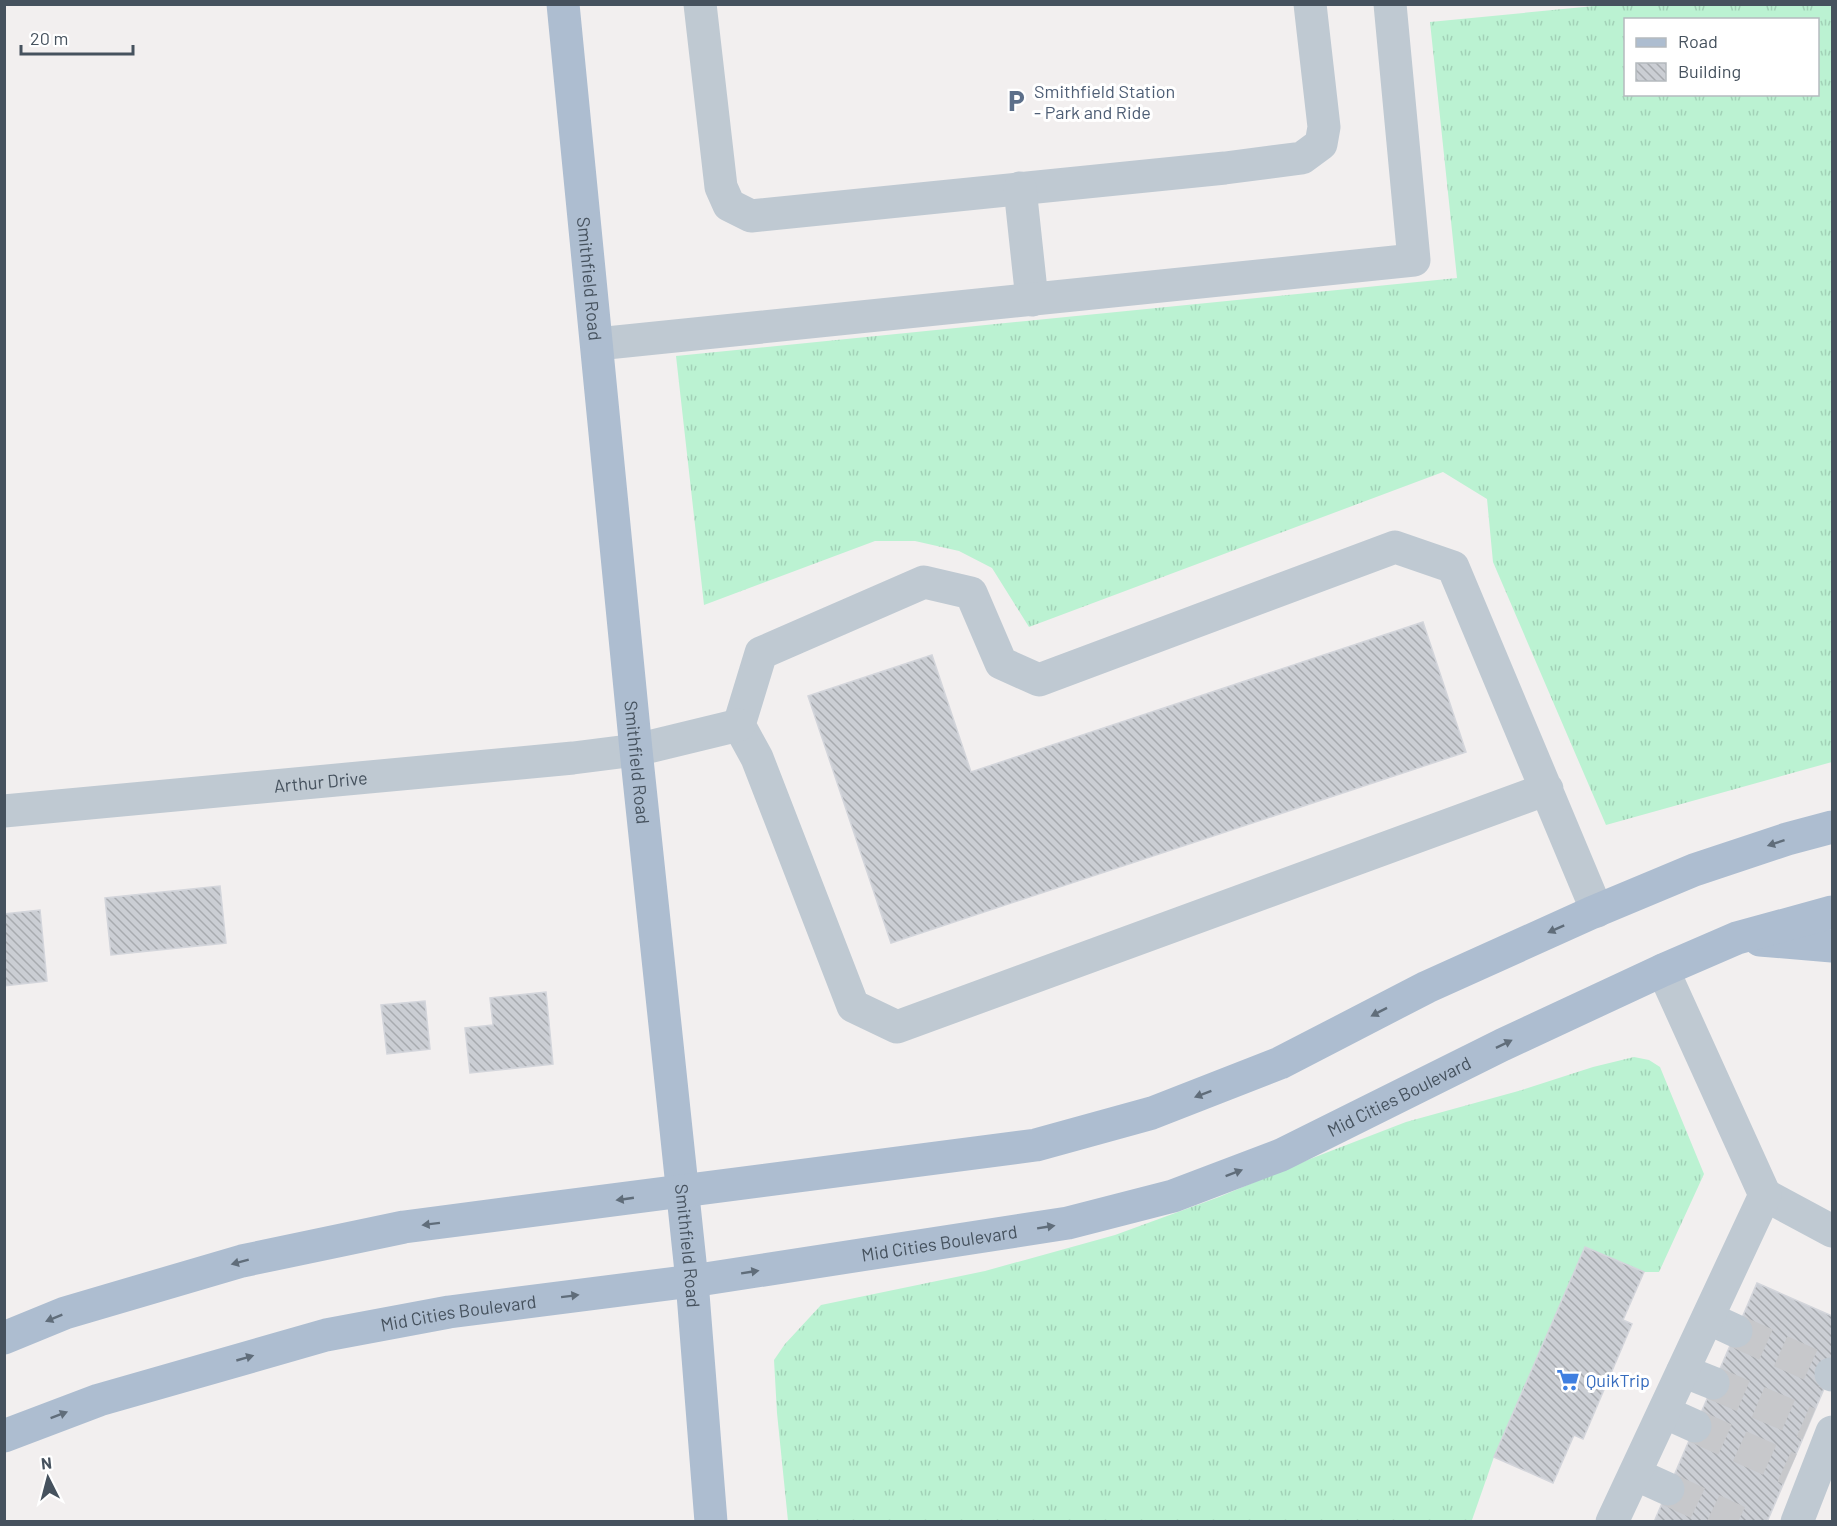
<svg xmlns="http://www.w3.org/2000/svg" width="1837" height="1526" font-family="Barlow,sans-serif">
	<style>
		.grass { fill: url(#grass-tufts); fill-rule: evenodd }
		.building { fill: url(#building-back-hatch); stroke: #d3d5db; stroke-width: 1.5 }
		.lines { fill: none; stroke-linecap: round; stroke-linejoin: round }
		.minor-tunnel { stroke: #c7c8cb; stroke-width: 33; stroke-dasharray: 33 16; stroke-linecap: butt }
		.minor { stroke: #bfc9d2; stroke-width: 33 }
		.major { stroke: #adbdd0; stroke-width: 33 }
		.oneway { fill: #606d7a }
		.labels { text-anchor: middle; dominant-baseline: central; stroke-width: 6; stroke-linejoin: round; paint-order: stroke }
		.service-label { font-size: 18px; fill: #4e5e75; stroke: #fff; text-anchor: start }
		.street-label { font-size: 18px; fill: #46525e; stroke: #fff }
		.shop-label { font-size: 18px; fill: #366cbe; stroke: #fff; text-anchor: start }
	</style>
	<defs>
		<pattern id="grass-tufts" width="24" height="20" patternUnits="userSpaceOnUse" patternTransform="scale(1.5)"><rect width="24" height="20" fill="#bbf2d2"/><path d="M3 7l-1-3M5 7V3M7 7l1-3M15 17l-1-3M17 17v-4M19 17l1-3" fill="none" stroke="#a2d1b7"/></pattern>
		<pattern id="building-back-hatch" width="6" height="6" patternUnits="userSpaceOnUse" patternTransform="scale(1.5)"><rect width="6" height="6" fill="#cbced4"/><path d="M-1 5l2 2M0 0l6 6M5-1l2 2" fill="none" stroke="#a7aaaf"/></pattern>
	</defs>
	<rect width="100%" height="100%" fill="#f2efef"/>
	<!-- grass -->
	<path class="grass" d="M 1615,4 L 1832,5 L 1832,762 L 1606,825 L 1493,562 L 1487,499 L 1443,472 L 1029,627 L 992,568 L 959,551 L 915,541 L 875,541 L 704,605 L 676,356 L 1457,278 L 1430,22 ZM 1626,20 L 1818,20 L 1818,94 L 1626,94 Z
		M 1634,1057 L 1649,1060 L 1660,1067 L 1704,1174 L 1659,1272 L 1644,1272 L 1585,1247 L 1494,1457 L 1472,1520 L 1475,1521 L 788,1521 L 777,1413 L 774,1360 L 785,1344 L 821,1305 L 985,1271 L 1115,1235 L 1219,1197 L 1310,1159 L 1406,1122 L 1522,1090 L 1593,1067 Z"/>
	<!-- building -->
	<path class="building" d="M 1423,622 L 1466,752 L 891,943 L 808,696 L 932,655 L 971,772 Z
		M 220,886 L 226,943 L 111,955 L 105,898 Z
		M 40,910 L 47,981 L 4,986 L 4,914 Z
		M 546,992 L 553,1064 L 470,1073 L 465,1028 L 493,1025 L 490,998 Z
		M 425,1001 L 430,1049 L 387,1054 L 381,1005 Z
		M 1585,1247 L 1644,1272 L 1623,1320 L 1632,1324 L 1583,1439 L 1574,1435 L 1553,1483 L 1494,1457 Z
		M 1757,1283 L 1832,1316 L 1832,1370 L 1767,1522 L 1654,1522 Z"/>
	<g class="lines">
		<!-- minor-tunnel -->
		<path class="minor-tunnel" d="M 1736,1331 L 1831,1374
			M 1713,1383 L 1809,1424
			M 1695,1426 L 1790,1469
			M 1668,1489 L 1738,1522"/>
		<!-- minor -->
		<g class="minor">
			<path d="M 700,4 L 721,187 L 729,205 L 751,216 L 1225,168 L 1302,158 L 1321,144 L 1324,127 L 1310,4"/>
			<path d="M 1020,188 L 1032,300"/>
			<path d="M 597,344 L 1414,260 L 1390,4"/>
			<path d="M 1547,789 L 897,1027 L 853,1006 L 757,758 L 739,725 L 761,653 L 924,582 L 971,593 L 1001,663 L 1039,680 L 1395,547 L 1453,567 L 1597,911"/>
			<path id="s1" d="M 4,811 L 573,758 L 636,750 L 739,725"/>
			<path d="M 1765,1195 L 1832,1231"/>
			<path d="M 1708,1318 L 1736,1331"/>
			<path d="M 1683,1371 L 1713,1383"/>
			<path d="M 1831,1374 L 1832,1375"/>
			<path d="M 1664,1412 L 1695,1426"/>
			<path d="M 1635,1474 L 1668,1489"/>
			<path d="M 1612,1522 L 1765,1195 L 1663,970"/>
			<path d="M 1797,1522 L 1832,1432"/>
		</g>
		<!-- major -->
		<g class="major">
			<path id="s2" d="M 563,4 L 636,750 L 692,1281 L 711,1522"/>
			<path d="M 1760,940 L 1832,946"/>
			<path d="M 4,1338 L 65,1313 L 242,1261 L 404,1227 L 1036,1145 L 1152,1113 L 1280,1063 L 1427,987 L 1591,913 L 1694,870 L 1787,839 L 1832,827"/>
			<path id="s3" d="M 4,1436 L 99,1400 L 326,1335 L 449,1312 L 692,1281 L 1068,1223 L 1173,1196 L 1281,1155 L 1502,1045 L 1663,970 L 1737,938 L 1832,912"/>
		</g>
	</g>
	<!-- one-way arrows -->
	<defs><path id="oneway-solid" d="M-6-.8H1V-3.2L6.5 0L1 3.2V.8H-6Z" transform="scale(1.5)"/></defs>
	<g class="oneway">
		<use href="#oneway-solid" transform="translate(1776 843) rotate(162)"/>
		<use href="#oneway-solid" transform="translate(1556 929) rotate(156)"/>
		<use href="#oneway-solid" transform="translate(1379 1012) rotate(153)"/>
		<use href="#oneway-solid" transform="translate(1504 1044) rotate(-26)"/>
		<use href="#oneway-solid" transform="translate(1203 1094) rotate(159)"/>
		<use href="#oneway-solid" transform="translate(1234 1173) rotate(-21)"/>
		<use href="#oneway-solid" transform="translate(625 1199) rotate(172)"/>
		<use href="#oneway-solid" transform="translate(431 1224) rotate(173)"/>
		<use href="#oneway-solid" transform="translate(1046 1227) rotate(-9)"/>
		<use href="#oneway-solid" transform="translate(240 1262) rotate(165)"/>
		<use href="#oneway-solid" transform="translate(750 1272) rotate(-9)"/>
		<use href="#oneway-solid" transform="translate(570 1296) rotate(-7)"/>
		<use href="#oneway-solid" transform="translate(54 1318) rotate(158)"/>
		<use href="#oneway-solid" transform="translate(245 1358) rotate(-16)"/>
		<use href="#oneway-solid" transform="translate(59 1415) rotate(-21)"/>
	</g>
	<!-- icons -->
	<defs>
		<g id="parking-bare" transform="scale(1.8)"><path d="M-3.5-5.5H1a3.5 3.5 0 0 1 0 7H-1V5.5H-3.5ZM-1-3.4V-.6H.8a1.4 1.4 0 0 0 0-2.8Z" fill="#5c6f8a" stroke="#fff" stroke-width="2.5" paint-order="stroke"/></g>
		<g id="supermarket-bare" transform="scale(1.8)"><path d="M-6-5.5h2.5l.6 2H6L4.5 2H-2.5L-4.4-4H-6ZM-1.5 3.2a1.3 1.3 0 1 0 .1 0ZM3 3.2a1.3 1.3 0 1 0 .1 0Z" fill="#3f7fe0" stroke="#fff" stroke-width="2.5" paint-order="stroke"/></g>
	</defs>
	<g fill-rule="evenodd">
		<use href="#parking-bare" x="1016" y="101"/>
		<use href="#supermarket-bare" x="1568" y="1380"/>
	</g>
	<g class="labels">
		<!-- service labels -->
		<g class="service-label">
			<text x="1034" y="91">Smithfield Station<tspan x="1034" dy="21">- Park and Ride</tspan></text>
		</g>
		<!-- street labels -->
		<g class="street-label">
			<text stroke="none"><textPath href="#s2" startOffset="276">Smithfield Road</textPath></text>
			<text stroke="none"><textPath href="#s2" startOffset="762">Smithfield Road</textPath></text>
			<text stroke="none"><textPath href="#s1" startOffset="318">Arthur Drive</textPath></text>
			<text stroke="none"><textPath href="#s3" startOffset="1444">Mid Cities Boulevard</textPath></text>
			<text stroke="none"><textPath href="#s3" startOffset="958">Mid Cities Boulevard</textPath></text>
			<text stroke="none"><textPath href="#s2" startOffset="1248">Smithfield Road</textPath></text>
			<text stroke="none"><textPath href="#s3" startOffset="472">Mid Cities Boulevard</textPath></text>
		</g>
		<!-- shop labels -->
		<g class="shop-label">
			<text x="1586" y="1380">QuikTrip</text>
		</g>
	</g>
	<!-- border -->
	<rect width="1837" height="1526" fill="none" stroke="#46525e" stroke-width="12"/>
	<!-- legend -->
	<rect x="1624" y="18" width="195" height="78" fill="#ffffff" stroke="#b5babf" stroke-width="1.5"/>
	<rect x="1636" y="38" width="30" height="9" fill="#adbdd0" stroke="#b5babf" stroke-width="1.5"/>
	<text x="1678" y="48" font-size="18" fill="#46525e">Road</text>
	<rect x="1636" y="63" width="30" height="18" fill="url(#building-back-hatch)" stroke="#b5babf" stroke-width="1.5"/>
	<text x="1678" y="78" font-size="18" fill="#46525e">Building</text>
	<!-- north arrow -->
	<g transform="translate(48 1478) rotate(354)" stroke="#ffffff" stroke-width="4.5" paint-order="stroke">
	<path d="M0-4.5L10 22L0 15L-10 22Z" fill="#46525e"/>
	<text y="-9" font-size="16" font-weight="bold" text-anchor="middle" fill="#46525e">N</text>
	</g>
	<!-- scale -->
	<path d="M21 45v9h112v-9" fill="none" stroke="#46525e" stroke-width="3"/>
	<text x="30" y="45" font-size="18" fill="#46525e" stroke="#ffffff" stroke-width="4.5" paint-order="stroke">20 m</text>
</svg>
